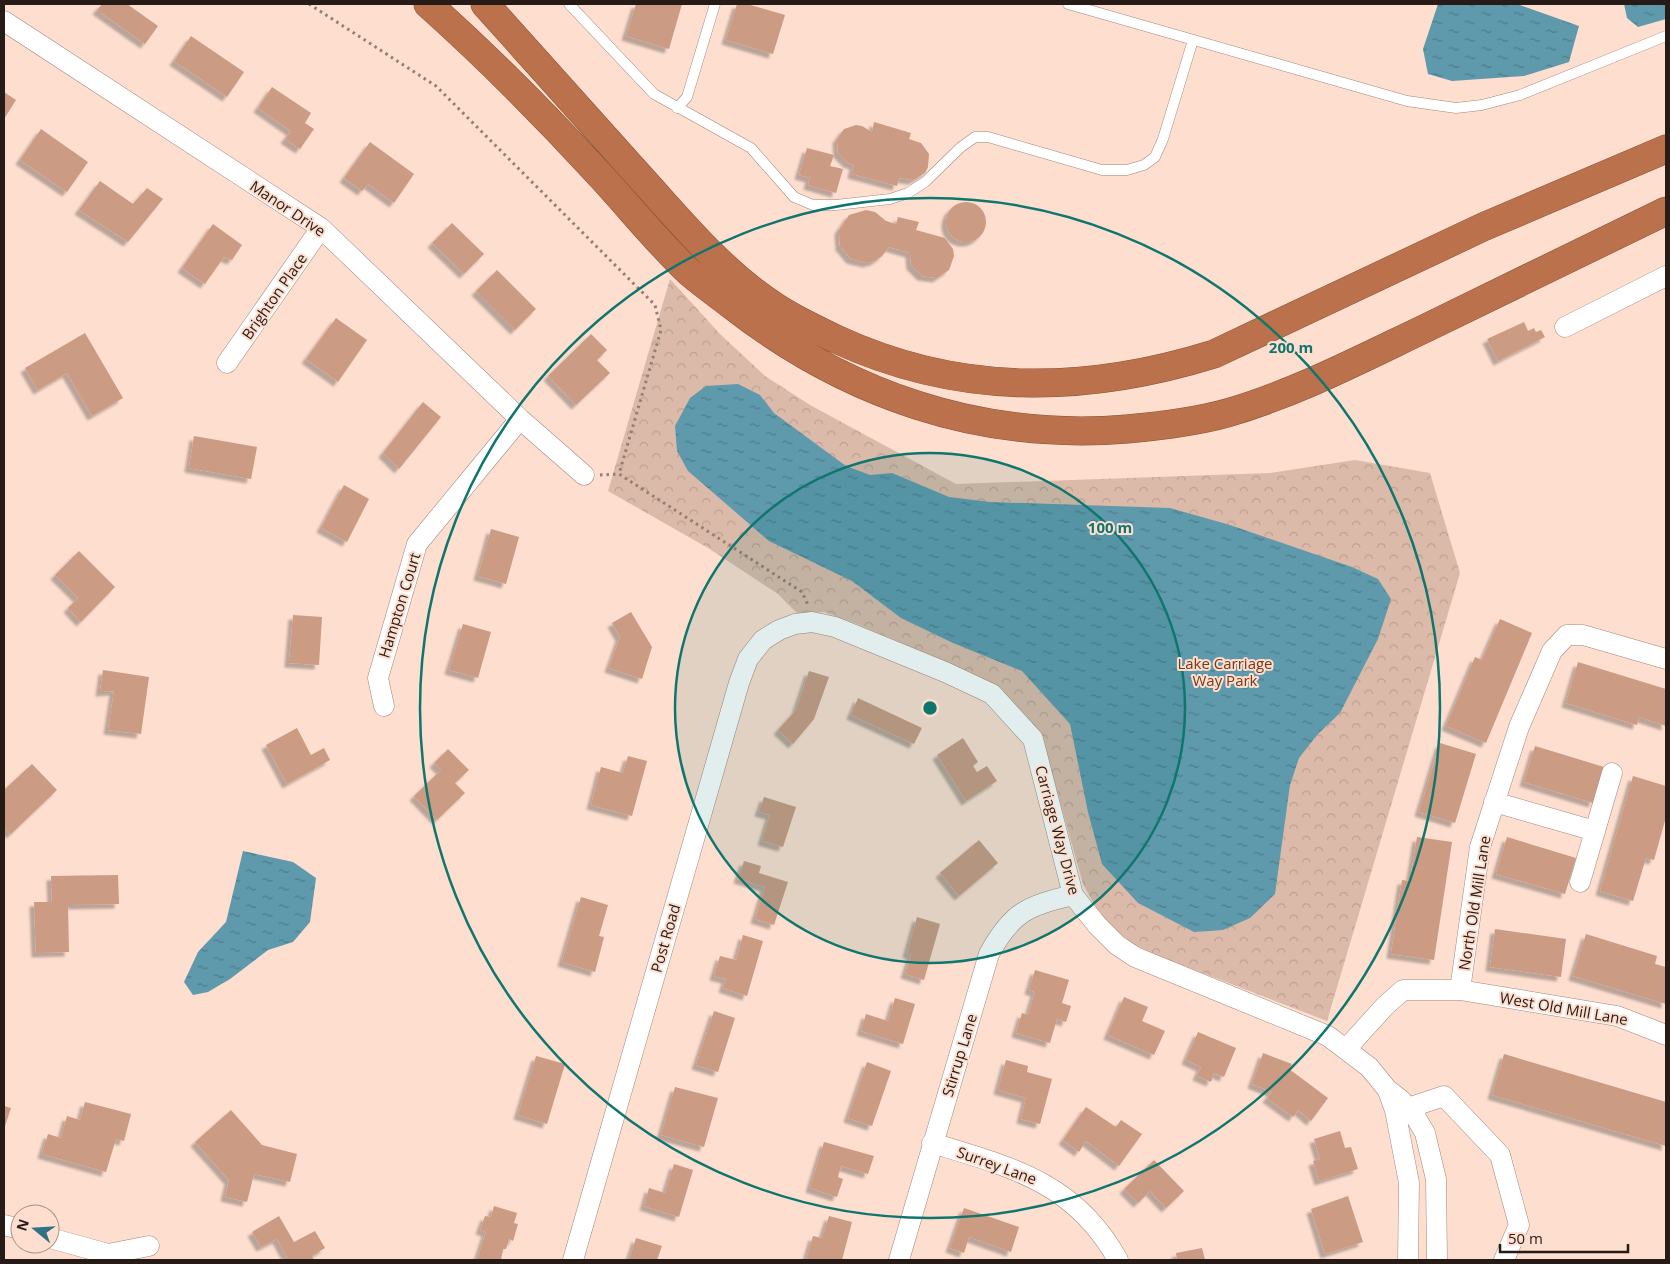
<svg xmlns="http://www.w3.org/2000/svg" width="1670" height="1264" font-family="'Open Sans',sans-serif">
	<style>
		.park { fill: url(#park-crowns) }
		.water { fill: url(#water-ripples) }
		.building { fill: #cb9b83; filter: url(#shadow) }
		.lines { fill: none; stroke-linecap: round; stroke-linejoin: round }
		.lane-casing { stroke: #a4877a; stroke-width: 11 }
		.street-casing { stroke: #a4877a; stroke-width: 21 }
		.highway-casing { stroke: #875338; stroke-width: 29 }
		.path { stroke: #937e74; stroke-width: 3; stroke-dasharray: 2.5 4; stroke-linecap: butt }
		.lane { stroke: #fff; stroke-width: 10 }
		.street { stroke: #fff; stroke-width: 20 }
		.highway { stroke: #bb714b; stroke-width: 28 }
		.ring { fill: none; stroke: #0f766e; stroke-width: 2.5 }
		.labels { text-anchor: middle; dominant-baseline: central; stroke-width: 4; stroke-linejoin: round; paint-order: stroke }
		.street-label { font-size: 15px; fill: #261b16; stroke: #fddecf }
		.park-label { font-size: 15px; fill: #763917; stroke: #fddecf }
		.centre { fill: #0f766e; stroke: #fddecf; stroke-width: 2.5 }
		.ring-label { font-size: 15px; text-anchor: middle; font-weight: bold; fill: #0f766e; stroke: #fddecf; stroke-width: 4; stroke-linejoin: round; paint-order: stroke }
	</style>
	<defs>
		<pattern id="park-crowns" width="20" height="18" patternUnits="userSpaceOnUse" patternTransform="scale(1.25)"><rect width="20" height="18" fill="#dcbaaa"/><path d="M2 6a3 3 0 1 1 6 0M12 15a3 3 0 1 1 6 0" fill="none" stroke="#bd9f92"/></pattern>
		<pattern id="water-ripples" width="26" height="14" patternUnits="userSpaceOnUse" patternTransform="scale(1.25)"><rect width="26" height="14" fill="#5e99ac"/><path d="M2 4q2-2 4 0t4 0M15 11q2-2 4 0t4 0" fill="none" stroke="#4d7c8b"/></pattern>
		<filter id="shadow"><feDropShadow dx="-4.5" dy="4.5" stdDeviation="1" flood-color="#0004"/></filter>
	</defs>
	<rect width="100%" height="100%" fill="#fddecf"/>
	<!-- park -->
	<path class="park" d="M 670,279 L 720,334 L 765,376 L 810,405 L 956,484 L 1270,473 L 1355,460 L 1430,473 L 1460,573 L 1327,1021 L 1161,957 L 1135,945 L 1115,930 L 1098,911 L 1083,884 L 1047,755 L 1001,690 L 974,674 L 857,624 L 824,612 L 798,614 L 778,594 L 708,548 L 608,491 Z"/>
	<!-- water -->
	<path class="water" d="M 1438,4 L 1517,4 L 1579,26 L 1569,62 L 1524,76 L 1452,81 L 1428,74 L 1423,49 Z
		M 1624,4 L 1666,4 L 1666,19 L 1638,27 L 1627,18 Z
		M 738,384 L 760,395 L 774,413 L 846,466 L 870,475 L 892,473 L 949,497 L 990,502 L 1170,508 L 1230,525 L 1352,567 L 1378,579 L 1391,599 L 1378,639 L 1340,713 L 1317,735 L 1299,758 L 1290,785 L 1275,894 L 1250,918 L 1223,930 L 1194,932 L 1138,903 L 1102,864 L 1088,812 L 1070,724 L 1022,671 L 953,643 L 901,618 L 852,581 L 769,541 L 688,471 L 677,451 L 675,426 L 690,398 L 706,386 Z
		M 243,851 L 293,862 L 316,878 L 310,922 L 293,942 L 268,950 L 230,979 L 208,992 L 193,995 L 184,982 L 198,952 L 226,922 Z"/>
	<!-- building -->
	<path class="building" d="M 102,4 L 127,4 L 158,26 L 145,44 L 97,10 Z
		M 636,4 L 682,4 L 669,49 L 626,36 Z
		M 737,4 L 747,4 L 785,15 L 773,54 L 726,40 Z
		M 191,36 L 244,72 L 227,97 L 174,61 Z
		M 272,87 L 311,113 L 305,123 L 314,129 L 300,149 L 285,139 L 291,131 L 258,108 Z
		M 4,92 L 16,100 L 4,119 Z
		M 874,122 L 911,133 L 909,139 L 921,143 L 929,154 L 928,167 L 925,173 L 913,180 L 899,178 L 897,186 L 852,174 L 854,165 L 848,163 L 838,153 L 837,139 L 844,129 L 856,125 L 862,126 L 872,132 Z
		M 41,129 L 88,162 L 67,192 L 20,160 Z
		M 370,142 L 414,174 L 394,203 L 368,184 L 362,191 L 344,178 Z
		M 807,148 L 834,155 L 830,166 L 843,169 L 836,193 L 808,185 L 810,178 L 799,175 Z
		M 100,181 L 133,204 L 147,188 L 163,199 L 128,242 L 79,210 Z
		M946 222a20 20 0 1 1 40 0a20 20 0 1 1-40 0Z
		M 866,210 L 875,212 L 886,221 L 896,224 L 898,217 L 919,222 L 916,230 L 945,238 L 953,249 L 954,256 L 949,270 L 937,278 L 922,276 L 911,265 L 910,253 L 889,247 L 882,256 L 875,261 L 867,263 L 851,259 L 840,246 L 839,230 L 849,215 Z
		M 452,223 L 484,254 L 464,274 L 432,243 Z
		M 213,224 L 242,245 L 232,260 L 224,257 L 205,284 L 182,268 Z
		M 497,270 L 536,309 L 515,330 L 476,291 Z
		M 336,318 L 367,340 L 338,382 L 306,359 Z
		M 1524,322 L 1528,331 L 1534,328 L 1536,332 L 1541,330 L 1545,337 L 1498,361 L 1487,339 Z
		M 85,333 L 123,398 L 92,416 L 67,373 L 38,390 L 25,368 Z
		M 591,334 L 607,350 L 597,360 L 610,373 L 576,405 L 548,376 Z
		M 423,402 L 441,417 L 399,469 L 383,453 Z
		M 194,436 L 257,447 L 251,479 L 189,468 Z
		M 344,485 L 369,499 L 347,542 L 321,528 Z
		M 491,529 L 519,537 L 506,584 L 478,576 Z
		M 79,551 L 115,587 L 81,622 L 68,608 L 78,598 L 55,575 Z
		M 631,612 L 652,647 L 642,679 L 609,668 L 620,637 L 612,623 Z
		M 293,615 L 322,617 L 319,665 L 289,663 Z
		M 1500,619 L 1532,633 L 1486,743 L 1446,726 L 1475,657 L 1482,660 Z
		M 463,624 L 491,632 L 478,678 L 449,670 Z
		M 1578,662 L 1666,689 L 1666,726 L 1639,717 L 1637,725 L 1566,703 Z
		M 103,670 L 149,677 L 141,734 L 108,730 L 114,691 L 100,692 Z
		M 809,671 L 829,677 L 814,719 L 793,744 L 778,730 L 796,710 Z
		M 858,698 L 922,728 L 914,744 L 851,715 Z
		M 297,728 L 311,755 L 324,748 L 330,760 L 287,784 L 266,745 Z
		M 963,738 L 978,762 L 973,766 L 977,772 L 987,766 L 997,781 L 966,801 L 937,755 Z
		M 1440,743 L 1476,754 L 1455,823 L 1419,812 Z
		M 1535,746 L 1604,767 L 1593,803 L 1524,782 Z
		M 448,749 L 469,770 L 455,783 L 465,793 L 437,820 L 414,796 L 441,770 L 434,763 Z
		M 628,756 L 647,761 L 632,816 L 591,805 L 601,767 L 623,773 Z
		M 32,764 L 57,790 L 11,834 L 4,827 L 4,790 Z
		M 1633,776 L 1666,786 L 1666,817 L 1654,860 L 1646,858 L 1633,901 L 1600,891 Z
		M 764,797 L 796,807 L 783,847 L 762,841 L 770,815 L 759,812 Z
		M 1417,837 L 1452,842 L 1434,960 L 1391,954 L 1402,880 L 1410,881 Z
		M 1507,837 L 1576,858 L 1565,894 L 1496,874 Z
		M 979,840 L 998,863 L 959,896 L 940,873 Z
		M 744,861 L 761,866 L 759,873 L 788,882 L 774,925 L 755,919 L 765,887 L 738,879 Z
		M 118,875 L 119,904 L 68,905 L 69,952 L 36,953 L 34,902 L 52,902 L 51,876 Z
		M 581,897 L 608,905 L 599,936 L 604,937 L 595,972 L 562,962 Z
		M 917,917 L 940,924 L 924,980 L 905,974 L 911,955 L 907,953 Z
		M 1495,929 L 1566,939 L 1561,977 L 1490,967 Z
		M 1586,934 L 1657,956 L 1655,964 L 1666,967 L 1666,1004 L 1573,976 Z
		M 743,935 L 763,941 L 747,996 L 723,988 L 726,979 L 714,976 L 720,956 L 736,960 Z
		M 1035,970 L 1069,980 L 1062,1003 L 1071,1006 L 1066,1022 L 1057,1019 L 1050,1043 L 1016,1033 L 1022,1013 L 1028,1015 L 1035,992 L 1029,990 Z
		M 1124,997 L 1148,1007 L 1142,1021 L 1165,1031 L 1154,1055 L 1108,1035 Z
		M 895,998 L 915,1004 L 903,1044 L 861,1031 L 866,1014 L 888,1021 Z
		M 714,1011 L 735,1018 L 718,1072 L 696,1065 Z
		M 1198,1032 L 1236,1048 L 1224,1077 L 1214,1073 L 1211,1082 L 1197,1076 L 1201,1067 L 1186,1060 Z
		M 1263,1053 L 1292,1064 L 1289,1069 L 1328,1098 L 1311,1121 L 1298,1110 L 1293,1117 L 1267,1098 L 1272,1092 L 1252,1084 Z
		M 1504,1054 L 1666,1102 L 1666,1146 L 1492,1095 Z
		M 536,1056 L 565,1064 L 547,1124 L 518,1115 Z
		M 1006,1060 L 1028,1066 L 1027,1072 L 1052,1079 L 1040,1124 L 1021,1119 L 1026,1098 L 998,1090 Z
		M 867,1062 L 891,1071 L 872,1126 L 848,1118 Z
		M 675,1087 L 718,1098 L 704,1147 L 661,1135 Z
		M 85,1102 L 131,1114 L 124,1141 L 116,1139 L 106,1172 L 42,1154 L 48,1134 L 61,1138 L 67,1116 L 80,1120 Z
		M 4,1106 L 11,1108 L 4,1129 Z
		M 1086,1107 L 1116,1127 L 1121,1120 L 1142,1134 L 1119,1166 L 1086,1141 L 1079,1152 L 1063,1140 Z
		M 231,1110 L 262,1145 L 297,1154 L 290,1182 L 254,1174 L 247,1202 L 225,1197 L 229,1180 L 195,1142 Z
		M 1340,1131 L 1345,1148 L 1351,1147 L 1358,1169 L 1319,1181 L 1313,1161 L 1320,1159 L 1314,1139 Z
		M 824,1142 L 874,1156 L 868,1174 L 841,1166 L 838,1177 L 843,1179 L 837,1197 L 810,1188 Z
		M 1154,1160 L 1184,1191 L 1166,1208 L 1150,1191 L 1138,1203 L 1124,1189 Z
		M 674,1164 L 693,1170 L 679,1217 L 644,1206 L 649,1188 L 665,1193 Z
		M 1348,1196 L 1363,1242 L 1325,1254 L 1311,1209 Z
		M 494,1206 L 517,1213 L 514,1223 L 518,1224 L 513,1241 L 509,1239 L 506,1249 L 503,1249 L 501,1260 L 477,1260 L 486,1232 L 480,1230 L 485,1216 L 491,1217 Z
		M 964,1208 L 1019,1227 L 1011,1252 L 969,1237 L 964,1253 L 950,1248 Z
		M 279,1216 L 294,1242 L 315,1231 L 325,1248 L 312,1256 L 314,1260 L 280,1260 L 287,1257 L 277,1239 L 261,1247 L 252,1232 Z
		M 829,1216 L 852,1222 L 842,1260 L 806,1260 L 813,1236 L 822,1238 Z
		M 636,1238 L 662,1246 L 657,1260 L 629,1260 Z
		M 1202,1248 L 1205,1260 L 1177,1260 L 1176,1253 Z"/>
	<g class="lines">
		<!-- lane casing -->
		<g class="lane-casing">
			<path id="lane" d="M 569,4 L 654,94 L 751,148 L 794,197 L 813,205 L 836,205 L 890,199 L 908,193 L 925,182 L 961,147 L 975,137 L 988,137 L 1102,170 L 1127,170 L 1144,165 L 1155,157 L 1163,139 L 1193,40
				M 1068,4 L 1407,101 L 1456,108 L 1482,105 L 1520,95 L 1666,36
				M 677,108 L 687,97 L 715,4"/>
		</g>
		<!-- street casing -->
		<g class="street-casing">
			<path id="street" d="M 4,21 L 321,228 L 520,419 L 584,475
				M 1565,327 L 1666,276
				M 227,363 L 321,228
				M 384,706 L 378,678 L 417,544 L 520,419
				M 1494,802 L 1595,831
				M 1580,882 L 1612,773
				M 1460,990 L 1617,1016 L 1666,1035
				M 1346,1049 L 1385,1006 L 1403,990 L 1460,990 L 1480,847 L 1519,727 L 1552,651 L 1567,635 L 1583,635 L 1666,659
				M 1388,1091 L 1395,1110 L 1409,1183 L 1408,1260
				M 1408,1108 L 1444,1096 L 1500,1155 L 1519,1225 L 1504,1260
				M 932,1143 C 1011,1167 1075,1182 1118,1260
				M 4,1225 L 20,1229
				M 50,1238 L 108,1254 L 149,1246
				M 573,1260 L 739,683 L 748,659 L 763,640 L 779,630 L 795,624 L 812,622 L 835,627 L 945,672 L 992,694 L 1033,739 L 1073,895 L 1097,925 L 1117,945 L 1135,957 L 1328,1036 L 1369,1067 L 1387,1089 L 1401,1100 L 1415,1116 L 1425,1133 L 1436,1179 L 1437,1260
				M 899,1260 L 989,954 C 1012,912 1027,906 1073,895"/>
		</g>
		<!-- highway casing -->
		<g class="highway-casing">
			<path id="highway" d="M 428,4 C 487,57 543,113 597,172 C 628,205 657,242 690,273 C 703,284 717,294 730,304 C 846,395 980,441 1127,429 C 1160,426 1195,422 1227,413 C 1296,393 1361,359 1426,328 C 1506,289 1586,250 1666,211
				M 485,4 C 537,62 589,120 641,178 C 682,223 722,272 774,306 C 793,319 815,329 836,339 C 959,396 1085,394 1214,354 L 1483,227 L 1666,149"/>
		</g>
		<!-- path -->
		<path class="path" d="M 309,4 L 436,86 L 655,305 L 661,330 L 619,474
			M 600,475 L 619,474 L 802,592 L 808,605"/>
		<!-- lane -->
		<use href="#lane" class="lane"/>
		<!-- street -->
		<use href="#street" class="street"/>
		<!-- highway -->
		<use href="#highway" class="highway"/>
	</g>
	<!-- distance rings -->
	<circle cx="930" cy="708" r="255" fill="#0f766e" fill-opacity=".12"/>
	<g class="ring">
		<circle cx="930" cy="708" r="255"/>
		<circle cx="930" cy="708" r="510"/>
	</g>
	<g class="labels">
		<!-- street labels -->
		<g class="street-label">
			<text transform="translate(288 208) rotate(34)">Manor Drive</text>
			<text transform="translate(274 296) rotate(-55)">Brighton Place</text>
			<text transform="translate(399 605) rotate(-73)">Hampton Court</text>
			<text transform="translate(1058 830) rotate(75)">Carriage Way Drive</text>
			<text transform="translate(1474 903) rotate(-81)">North Old Mill Lane</text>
			<text transform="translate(665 938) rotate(-74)">Post Road</text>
			<text transform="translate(1564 1008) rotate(10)">West Old Mill Lane</text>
			<text transform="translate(959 1055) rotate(-73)">Stirrup Lane</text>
			<text transform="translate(997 1165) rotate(20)">Surrey Lane</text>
		</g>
		<!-- park labels -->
		<g class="park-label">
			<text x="1225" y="663">Lake Carriage<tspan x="1225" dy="17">Way Park</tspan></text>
		</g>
	</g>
	<circle cx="930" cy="708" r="8" class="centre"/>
	<g class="ring-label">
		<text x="1291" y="353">200 m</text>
		<text x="1110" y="533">100 m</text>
	</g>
	<!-- border -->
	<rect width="1670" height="1264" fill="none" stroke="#261b16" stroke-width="10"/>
	<!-- north arrow -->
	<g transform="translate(35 1229) rotate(288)"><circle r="24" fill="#fddecf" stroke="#a79085"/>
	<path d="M0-4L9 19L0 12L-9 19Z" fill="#317185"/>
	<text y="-8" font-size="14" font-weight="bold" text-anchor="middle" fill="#261b16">N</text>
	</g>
	<!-- scale -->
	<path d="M1500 1244v8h128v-8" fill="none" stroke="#261b16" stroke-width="2.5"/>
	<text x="1508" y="1244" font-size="15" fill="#261b16" stroke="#fddecf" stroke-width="4" paint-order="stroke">50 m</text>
</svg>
